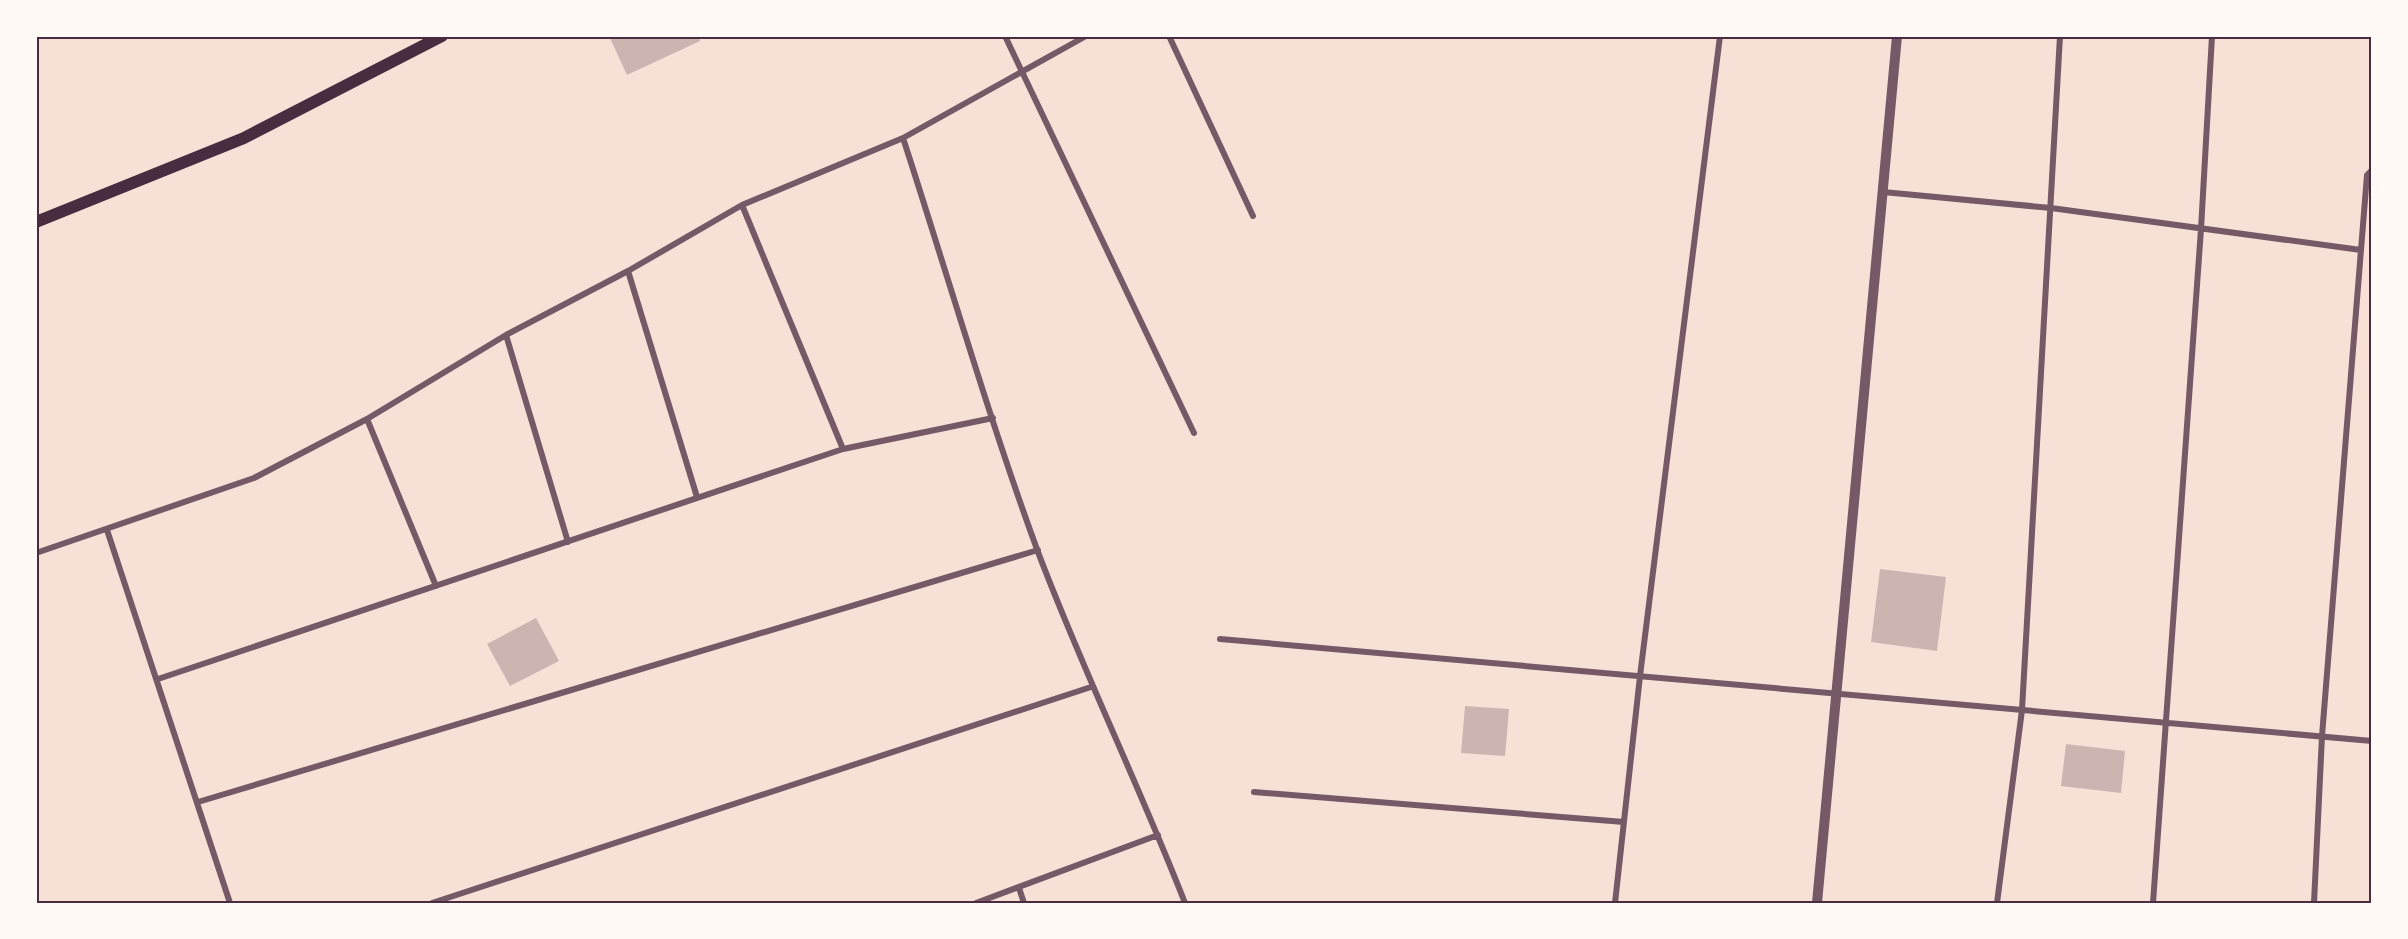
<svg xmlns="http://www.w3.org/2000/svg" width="2408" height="939" font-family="Ubuntu,sans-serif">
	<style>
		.building { fill: #ccb4b1 }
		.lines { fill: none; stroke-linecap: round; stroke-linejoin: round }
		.minor { stroke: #755966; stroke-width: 6 }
		.tertiary { stroke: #755966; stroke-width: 10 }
		.secondary { stroke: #4a2c40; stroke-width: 12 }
		.neatline { fill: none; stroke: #4a2c40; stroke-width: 2 }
	</style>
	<rect width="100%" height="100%" fill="#f7e1d7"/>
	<!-- building -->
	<path class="building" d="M 609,36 L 698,36 L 700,41 L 627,75 Z
		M 1880,569 L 1946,577 L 1937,651 L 1871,642 Z
		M 536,618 L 559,661 L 510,686 L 487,644 Z
		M 1465,706 L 1509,709 L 1505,756 L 1461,753 Z
		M 2066,744 L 2125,751 L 2121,793 L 2061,786 Z"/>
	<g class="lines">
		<!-- minor -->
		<path class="minor" d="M 1005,36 L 1194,433
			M 1169,36 L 1253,216
			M 903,138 C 948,276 988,416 1038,552 C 1083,671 1139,785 1185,903
			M 1883,192 L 2051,208 L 2361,250
			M 742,205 L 843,449
			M 628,271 L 697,497
			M 506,335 L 568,542
			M 367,419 L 436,586
			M 107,530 L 230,903
			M 36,553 L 254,478 L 367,419 L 506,335 L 628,271 L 742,205 L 903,138 L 1086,36
			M 1220,639 L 2372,741
			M 158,679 L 843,449 L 993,418
			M 1254,792 L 1624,822
			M 198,802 L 1038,550
			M 1019,888 L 1024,903
			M 432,903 L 1091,687
			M 976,903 L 1158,835
			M 1615,903 L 1640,676 L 1720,36
			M 1997,903 L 2022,710 L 2060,36
			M 2153,903 L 2201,229 L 2212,36
			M 2314,903 L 2322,736 L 2367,175 L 2372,170"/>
		<!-- tertiary -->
		<path class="tertiary" d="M 1817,903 L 1897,36"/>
		<!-- secondary -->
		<path class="secondary" d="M 36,222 L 244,138 L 442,36"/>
	</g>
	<!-- border -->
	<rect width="2408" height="939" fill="none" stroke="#fffaf5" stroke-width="75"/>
	<rect x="38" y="38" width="2332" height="864" class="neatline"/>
</svg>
